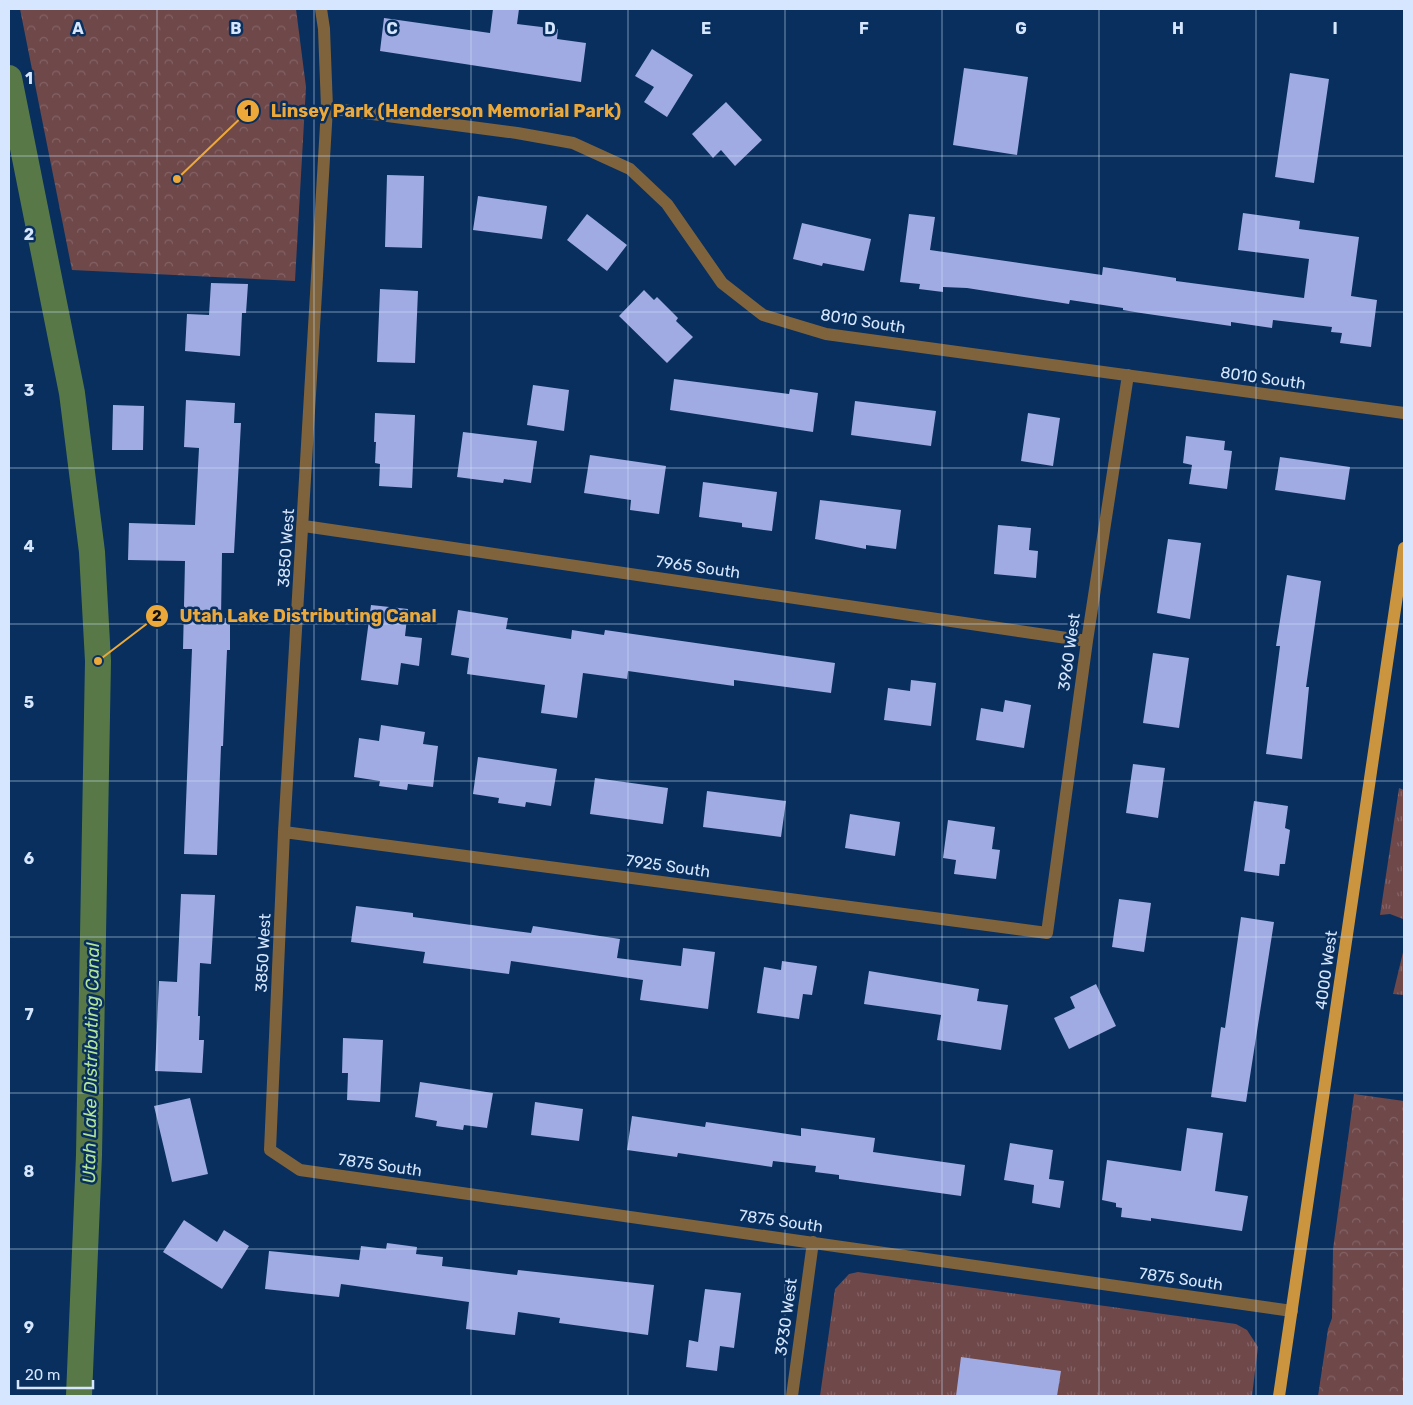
<svg xmlns="http://www.w3.org/2000/svg" width="1413" height="1405" font-family="Rubik,sans-serif">
	<style>
		.grass { fill: url(#grass-tufts) }
		.park { fill: url(#park-crowns) }
		.lines { fill: none; stroke-linecap: round; stroke-linejoin: round }
		.canal { stroke: #587947; stroke-width: 26 }
		.building { fill: #a0abe3 }
		.minor { stroke: #7e633d; stroke-width: 12 }
		.major { stroke: #cb943e; stroke-width: 12 }
		.grid { fill: none; stroke: #d5e6fe; stroke-width: 1; stroke-opacity: 0.55 }
		.labels { text-anchor: middle; dominant-baseline: central; stroke-width: 5; stroke-linejoin: round; paint-order: stroke }
		.street-label { font-size: 16px; fill: #d5e6fe; stroke: #082f5d }
		.water-label { font-size: 18px; font-style: italic; fill: #b2e59a; stroke: #082f5d }
		.grid-label { font-size: 16px; text-anchor: middle; font-weight: bold; fill: #d5e6fe; stroke: #082f5d; stroke-width: 5; stroke-linejoin: round; paint-order: stroke }
		.leader { fill: none; stroke: #eca93a; stroke-width: 2 }
		.callout-dot { fill: #eca93a; stroke: #082f5d; stroke-width: 2 }
		.mark-label { font-size: 15px; text-anchor: middle; font-weight: bold; fill: #111 }
		.callout-label { font-size: 18px; text-anchor: middle; font-weight: bold; fill: #eca93a; stroke: #082f5d; stroke-width: 5; stroke-linejoin: round; paint-order: stroke }
	</style>
	<defs>
		<pattern id="grass-tufts" width="24" height="20" patternUnits="userSpaceOnUse" patternTransform="scale(1.25)"><rect width="24" height="20" fill="#6f484a"/><path d="M3 7l-1-3M5 7V3M7 7l1-3M15 17l-1-3M17 17v-4M19 17l1-3" fill="none" stroke="#836265"/></pattern>
		<pattern id="park-crowns" width="20" height="18" patternUnits="userSpaceOnUse" patternTransform="scale(1.25)"><rect width="20" height="18" fill="#6f484a"/><path d="M2 6a3 3 0 1 1 6 0M12 15a3 3 0 1 1 6 0" fill="none" stroke="#836265"/></pattern>
	</defs>
	<rect width="100%" height="100%" fill="#082f5d"/>
	<!-- grass -->
	<path class="grass" d="M 1399,788 L 1404,790 L 1403,919 L 1390,914 L 1380,915 Z
		M 1404,948 L 1404,995 L 1393,994 Z
		M 858,1272 L 1236,1324 L 1247,1330 L 1258,1347 L 1252,1396 L 820,1396 L 835,1289 L 849,1274 Z"/>
	<!-- park -->
	<path class="park" d="M 20,9 L 296,9 L 306,87 L 295,281 L 72,270 Z
		M 1354,1094 L 1404,1101 L 1404,1396 L 1318,1396 L 1328,1329 L 1332,1318 L 1333,1249 Z"/>
	<g class="lines">
		<!-- canal -->
		<path class="canal" d="M 9,78 L 72,393 L 92,552 L 98,661 L 89,1155 L 79,1396"/>
	</g>
	<!-- building -->
	<path class="building" d="M 493,9 L 519,9 L 517,24 L 558,29 L 557,39 L 586,43 L 581,82 L 380,51 L 384,18 L 490,33 Z
		M 652,49 L 693,75 L 667,117 L 644,102 L 654,87 L 635,76 Z
		M 964,68 L 1028,77 L 1017,155 L 953,145 Z
		M 1290,73 L 1329,79 L 1314,183 L 1275,177 Z
		M 726,102 L 762,140 L 735,166 L 721,150 L 713,158 L 692,134 Z
		M 387,175 L 424,176 L 422,248 L 385,247 Z
		M 478,196 L 547,206 L 542,239 L 473,230 Z
		M 1243,213 L 1300,221 L 1299,229 L 1359,237 L 1351,296 L 1377,300 L 1371,347 L 1340,343 L 1342,333 L 1331,332 L 1332,327 L 1273,320 L 1272,328 L 1231,322 L 1231,326 L 1141,313 L 1123,310 L 1123,308 L 1070,300 L 1069,304 L 967,288 L 943,287 L 943,292 L 919,289 L 920,284 L 900,282 L 909,214 L 935,217 L 930,250 L 1102,275 L 1103,267 L 1176,278 L 1176,281 L 1304,298 L 1309,259 L 1238,250 Z
		M 587,214 L 627,245 L 607,271 L 567,240 Z
		M 802,223 L 871,239 L 864,271 L 823,263 L 822,266 L 793,259 Z
		M 211,283 L 248,284 L 246,313 L 242,313 L 240,356 L 185,351 L 187,314 L 209,315 Z
		M 380,289 L 418,291 L 415,363 L 377,362 Z
		M 644,290 L 654,300 L 657,297 L 678,318 L 676,321 L 693,337 L 667,363 L 619,316 Z
		M 674,379 L 789,394 L 790,389 L 818,393 L 813,432 L 670,410 Z
		M 533,385 L 569,390 L 564,431 L 527,425 Z
		M 186,400 L 235,403 L 234,423 L 241,423 L 234,553 L 222,553 L 221,618 L 230,618 L 230,650 L 227,650 L 223,746 L 221,746 L 217,855 L 184,854 L 192,649 L 183,649 L 185,561 L 128,560 L 129,523 L 195,525 L 199,448 L 184,447 Z
		M 855,401 L 936,411 L 931,446 L 851,435 Z
		M 113,405 L 144,406 L 143,450 L 112,450 Z
		M 375,413 L 415,415 L 412,488 L 379,486 L 380,464 L 375,463 L 376,442 L 374,442 Z
		M 1028,413 L 1060,418 L 1053,466 L 1021,461 Z
		M 463,432 L 537,441 L 531,483 L 504,479 L 503,483 L 457,477 Z
		M 1186,436 L 1225,441 L 1224,450 L 1232,451 L 1227,489 L 1189,484 L 1192,465 L 1183,463 Z
		M 590,455 L 666,466 L 659,514 L 630,510 L 631,500 L 584,493 Z
		M 1280,457 L 1350,467 L 1345,500 L 1275,490 Z
		M 703,482 L 777,492 L 772,531 L 742,527 L 742,523 L 699,517 Z
		M 820,500 L 901,510 L 896,549 L 866,545 L 866,549 L 815,539 Z
		M 998,525 L 1031,528 L 1029,550 L 1038,551 L 1036,578 L 994,574 Z
		M 1168,539 L 1201,543 L 1190,619 L 1157,613 Z
		M 1287,575 L 1321,581 L 1306,687 L 1309,687 L 1302,759 L 1266,754 L 1280,646 L 1276,646 Z
		M 371,605 L 408,609 L 405,636 L 422,638 L 419,666 L 401,663 L 398,685 L 361,680 Z
		M 458,610 L 508,618 L 506,629 L 571,639 L 572,630 L 604,635 L 605,630 L 835,663 L 831,693 L 734,680 L 734,686 L 628,671 L 627,679 L 583,673 L 577,718 L 541,713 L 545,685 L 467,674 L 469,658 L 451,655 Z
		M 1153,653 L 1189,658 L 1179,728 L 1143,723 Z
		M 911,680 L 936,683 L 931,726 L 884,720 L 888,688 L 910,691 Z
		M 1005,700 L 1031,705 L 1024,748 L 976,740 L 981,708 L 1003,712 Z
		M 381,725 L 425,732 L 423,744 L 438,746 L 433,787 L 408,784 L 407,790 L 379,786 L 380,781 L 354,777 L 359,738 L 379,741 Z
		M 478,757 L 557,769 L 551,806 L 526,802 L 525,807 L 498,803 L 499,798 L 473,794 Z
		M 1133,764 L 1165,768 L 1158,818 L 1126,813 Z
		M 595,778 L 668,788 L 663,824 L 590,814 Z
		M 707,791 L 786,801 L 781,837 L 703,827 Z
		M 1254,801 L 1288,806 L 1285,828 L 1290,830 L 1285,864 L 1280,864 L 1279,876 L 1244,871 Z
		M 850,814 L 900,822 L 895,856 L 845,848 Z
		M 948,820 L 995,827 L 992,849 L 1000,850 L 996,879 L 954,874 L 956,860 L 943,858 Z
		M 181,894 L 215,895 L 211,964 L 200,963 L 198,1016 L 200,1016 L 199,1040 L 204,1040 L 202,1073 L 155,1071 L 159,981 L 177,982 Z
		M 1119,899 L 1151,903 L 1144,952 L 1112,947 Z
		M 356,906 L 413,913 L 413,917 L 531,933 L 533,926 L 620,939 L 617,958 L 681,966 L 683,948 L 715,952 L 708,1009 L 640,1000 L 643,980 L 511,961 L 509,974 L 423,963 L 425,952 L 351,942 Z
		M 1241,917 L 1274,922 L 1246,1102 L 1211,1097 L 1221,1027 L 1225,1028 Z
		M 782,961 L 817,966 L 812,995 L 803,994 L 799,1019 L 757,1013 L 764,967 L 781,970 Z
		M 869,971 L 979,989 L 977,1001 L 1008,1005 L 1001,1050 L 937,1040 L 941,1015 L 864,1004 Z
		M 1096,984 L 1116,1026 L 1069,1049 L 1054,1018 L 1075,1008 L 1070,997 Z
		M 343,1038 L 383,1040 L 380,1102 L 347,1100 L 348,1073 L 342,1073 Z
		M 420,1082 L 493,1093 L 487,1128 L 464,1125 L 463,1130 L 436,1126 L 437,1121 L 415,1117 Z
		M 190,1098 L 208,1174 L 172,1182 L 154,1106 Z
		M 535,1102 L 583,1109 L 579,1141 L 531,1135 Z
		M 632,1116 L 705,1127 L 706,1122 L 801,1136 L 801,1128 L 875,1138 L 873,1152 L 965,1165 L 961,1196 L 839,1179 L 839,1175 L 815,1172 L 816,1166 L 773,1161 L 772,1167 L 678,1153 L 677,1157 L 627,1150 Z
		M 1187,1128 L 1223,1133 L 1215,1191 L 1248,1196 L 1242,1231 L 1151,1218 L 1151,1221 L 1121,1217 L 1122,1208 L 1116,1207 L 1116,1203 L 1102,1200 L 1107,1160 L 1181,1171 Z
		M 1010,1143 L 1053,1150 L 1049,1179 L 1064,1181 L 1060,1208 L 1032,1203 L 1034,1185 L 1004,1180 Z
		M 184,1220 L 217,1242 L 224,1230 L 249,1246 L 222,1289 L 163,1252 Z
		M 387,1243 L 417,1247 L 416,1254 L 443,1257 L 442,1266 L 517,1275 L 518,1270 L 654,1285 L 648,1335 L 559,1323 L 560,1318 L 518,1312 L 515,1335 L 466,1329 L 469,1302 L 341,1284 L 339,1297 L 265,1289 L 269,1251 L 359,1260 L 361,1246 L 386,1249 Z
		M 705,1289 L 741,1293 L 734,1348 L 720,1346 L 717,1371 L 686,1367 L 689,1340 L 698,1342 Z
		M 961,1357 L 1061,1371 L 1057,1396 L 956,1396 Z"/>
	<g class="lines">
		<!-- minor -->
		<path class="minor" d="M 321,9 L 324,29 L 327,108 L 284,832 L 270,1150 L 300,1170 L 1292,1311
			M 327,108 L 517,133 L 573,143 L 630,169 L 667,204 L 722,283 L 763,315 L 826,334 L 1404,413
			M 304,526 L 1087,641
			M 284,832 L 1047,933 L 1087,641 L 1128,375
			M 792,1396 L 813,1242"/>
		<!-- major -->
		<path class="major" d="M 1279,1396 L 1404,548"/>
	</g>
	<!-- grid -->
	<path class="grid" d="M 157,9 L 157,1396M 314,9 L 314,1396M 471,9 L 471,1396M 628,9 L 628,1396M 785,9 L 785,1396M 942,9 L 942,1396M 1099,9 L 1099,1396M 1256,9 L 1256,1396M 9,156 L 1404,156M 9,312 L 1404,312M 9,468 L 1404,468M 9,624 L 1404,624M 9,781 L 1404,781M 9,937 L 1404,937M 9,1093 L 1404,1093M 9,1249 L 1404,1249"/>
	<g class="labels">
		<!-- street labels -->
		<g class="street-label">
			<text transform="translate(863 321) rotate(9)">8010 South</text>
			<text transform="translate(1263 378) rotate(8)">8010 South</text>
			<text transform="translate(286 548) rotate(-86)">3850 West</text>
			<text transform="translate(698 567) rotate(8)">7965 South</text>
			<text transform="translate(1069 652) rotate(-82)">3960 West</text>
			<text transform="translate(668 866) rotate(8)">7925 South</text>
			<text transform="translate(263 953) rotate(-87)">3850 West</text>
			<text transform="translate(1326 970) rotate(-82)">4000 West</text>
			<text transform="translate(380 1165) rotate(8)">7875 South</text>
			<text transform="translate(781 1221) rotate(8)">7875 South</text>
			<text transform="translate(1181 1279) rotate(8)">7875 South</text>
			<text transform="translate(786 1317) rotate(-82)">3930 West</text>
		</g>
		<!-- water labels -->
		<g class="water-label">
			<text transform="translate(91 1063) rotate(-89)">Utah Lake Distributing Canal</text>
		</g>
	</g>
	<g class="grid-label">
		<text x="78" y="34">A</text>
		<text x="236" y="34">B</text>
		<text x="392" y="34">C</text>
		<text x="550" y="34">D</text>
		<text x="706" y="34">E</text>
		<text x="864" y="34">F</text>
		<text x="1021" y="34">G</text>
		<text x="1178" y="34">H</text>
		<text x="1335" y="34">I</text>
		<text x="29" y="84">1</text>
		<text x="29" y="240">2</text>
		<text x="29" y="396">3</text>
		<text x="29" y="552">4</text>
		<text x="29" y="708">5</text>
		<text x="29" y="864">6</text>
		<text x="29" y="1020">7</text>
		<text x="29" y="1177">8</text>
		<text x="29" y="1333">9</text>
	</g>
	<!-- callouts -->
	<path class="leader" d="M177 179L248 111M98 661L157 616"/>
	<g class="callout-dot">
		<circle cx="177" cy="179" r="5"/>
		<circle cx="98" cy="661" r="5"/>
		<circle cx="248" cy="111" r="12"/>
		<circle cx="157" cy="616" r="12"/>
	</g>
	<g class="mark-label">
		<text x="248" y="116">1</text>
		<text x="157" y="621">2</text>
	</g>
	<g class="callout-label">
		<text x="446" y="117">Linsey Park (Henderson Memorial Park)</text>
		<text x="308" y="622">Utah Lake Distributing Canal</text>
	</g>
	<!-- border -->
	<rect width="1413" height="1405" fill="none" stroke="#d5e6fe" stroke-width="20"/>
	<!-- scale -->
	<path d="M18 1380v8h75v-8" fill="none" stroke="#d5e6fe" stroke-width="2.5"/>
	<text x="25" y="1380" font-size="15" fill="#d5e6fe" stroke="#082f5d" stroke-width="4" paint-order="stroke">20 m</text>
</svg>
